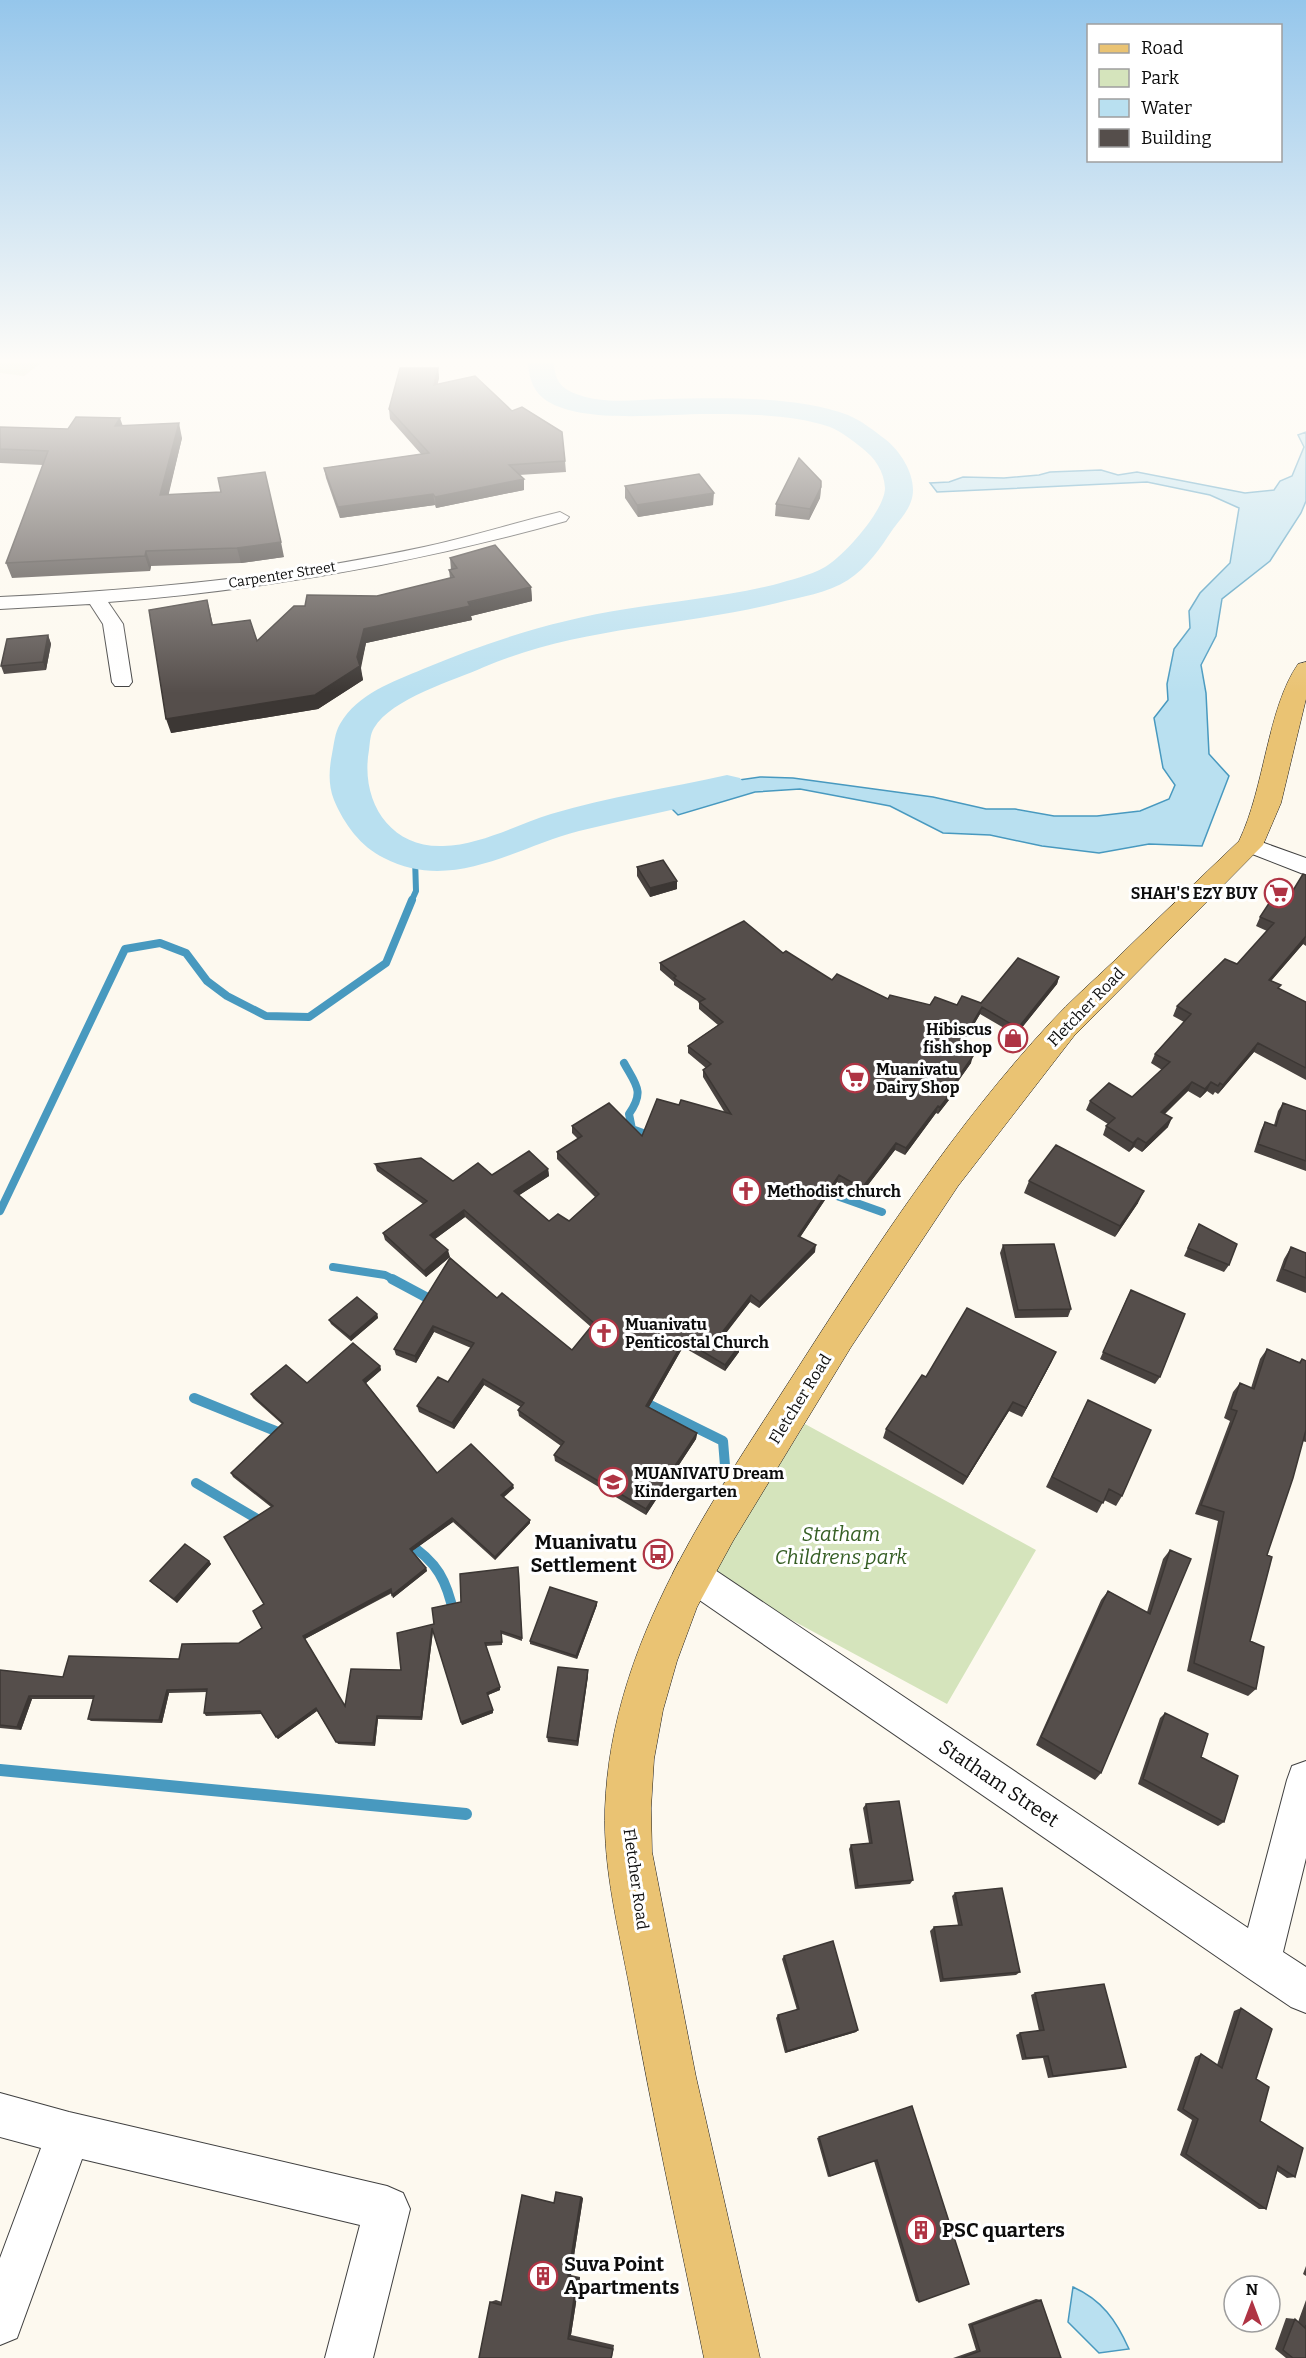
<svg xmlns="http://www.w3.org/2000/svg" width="1306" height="2358" font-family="Bitter,serif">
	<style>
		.green { fill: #d5e4bc }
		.water { fill: #b9e0f0; stroke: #4899bf; stroke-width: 1.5 }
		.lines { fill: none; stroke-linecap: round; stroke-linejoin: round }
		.stream-far3 { stroke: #4899bf; stroke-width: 6 }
		.stream-far2 { stroke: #4899bf; stroke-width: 8 }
		.stream-far1 { stroke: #4899bf; stroke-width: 10 }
		.stream { stroke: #4899bf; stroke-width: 12 }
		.river { fill: #b9e0f0; fill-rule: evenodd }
		.minor-casing { stroke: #404040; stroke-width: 2 }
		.major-casing { stroke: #1e1e1e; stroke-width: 1 }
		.minor { fill: #fff; fill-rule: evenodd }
		.major { fill: #eac373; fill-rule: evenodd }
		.wall { fill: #494340 }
		.shaded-wall { fill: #3c3734 }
		.building { fill: #554e4b; stroke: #3c3734; stroke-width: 1.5 }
		.labels { text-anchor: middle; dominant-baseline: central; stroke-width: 6; stroke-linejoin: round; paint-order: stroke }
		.far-street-label { font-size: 14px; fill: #0d0d0d; stroke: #fff }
		.poi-label { font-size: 16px; font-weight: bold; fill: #0d0d0d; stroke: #fff; text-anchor: start }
		.street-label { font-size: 16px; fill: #0d0d0d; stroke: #fff }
		.near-park-label { font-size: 20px; font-style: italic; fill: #355e24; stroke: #fff }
		.near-poi-label { font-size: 20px; font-weight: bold; fill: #0d0d0d; stroke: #fff; text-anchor: start }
		.near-street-label { font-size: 20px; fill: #0d0d0d; stroke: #fff }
	</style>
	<rect width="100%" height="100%" fill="#fdf9ef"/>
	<!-- green -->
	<path class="green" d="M 0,363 L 41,363 L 24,376 L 0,373 Z
		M 805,1424 L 1036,1550 L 947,1704 L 710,1576 Z"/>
	<!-- water -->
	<path class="water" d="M 1306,432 L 1306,501 L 1301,513 L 1270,561 L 1222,599 L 1216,636 L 1201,665 L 1206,693 L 1209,754 L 1229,776 L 1202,846 L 1149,844 L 1099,853 L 1042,846 L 990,835 L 943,833 L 890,806 L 800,789 L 755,792 L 678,815 L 655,792 L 760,777 L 793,778 L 933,797 L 986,809 L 1015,809 L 1054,816 L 1097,816 L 1140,811 L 1169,799 L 1175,785 L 1163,768 L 1154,718 L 1168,700 L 1167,684 L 1174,649 L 1190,628 L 1189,611 L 1200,593 L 1230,563 L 1239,508 L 1210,495 L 1147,482 L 937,492 L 930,483 L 949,482 L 963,477 L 1004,478 L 1039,475 L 1050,472 L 1101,470 L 1118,475 L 1137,472 L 1245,493 L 1274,490 L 1280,481 L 1292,476 L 1304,447 L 1298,435 Z
		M 1073,2287 C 1102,2300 1116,2320 1129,2349 L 1099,2353 L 1068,2322 Z"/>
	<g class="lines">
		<!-- stream-far3 -->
		<path class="stream-far3" d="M 411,902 L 416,891 L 415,858"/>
		<!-- stream-far2 -->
		<path class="stream-far2" d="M 624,1063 C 636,1085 645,1091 629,1114 L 632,1129 L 654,1137
			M 820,1190 L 882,1212
			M 0,1211 L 125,949 L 160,943 L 186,953 L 207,981 L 227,996 L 266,1016 L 309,1017 L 386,963 L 412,900
			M 333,1267 L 385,1275 L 395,1280"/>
		<!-- stream-far1 -->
		<path class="stream-far1" d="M 392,1279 L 435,1302
			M 194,1398 L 283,1434
			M 642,1401 L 723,1441 L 726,1478
			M 196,1483 L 264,1523
			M 407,1543 C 437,1561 447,1581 454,1615"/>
		<!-- stream -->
		<path class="stream" d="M 0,1770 L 466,1814"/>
		<!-- river -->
		<path class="river" d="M 528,363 L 554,363 C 555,381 561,389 579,395 C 604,404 635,400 661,399 C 716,398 796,395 848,415 C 862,421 873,430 885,439 C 900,451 913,471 913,490 C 913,506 902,517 893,529 C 881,547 867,568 848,580 C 828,593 800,597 777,603 C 680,627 578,627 484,667 C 453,681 392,698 374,728 C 370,734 370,743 369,750 C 360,800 389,848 443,846 C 480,845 516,825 551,814 C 608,797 669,788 727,775 L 740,778 L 746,786 L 740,794 C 687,807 633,818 579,831 C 514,848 452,893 384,858 C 361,847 344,824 334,800 C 328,785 329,769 332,754 C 334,744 335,732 340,724 C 358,693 393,682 423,669 C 490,641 555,620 626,609 C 677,601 722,597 773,585 C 790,580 809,576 825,567 C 844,556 885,510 885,488 C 884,471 875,458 862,448 C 852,440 842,432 830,427 C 795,415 750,414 713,414 C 669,413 578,426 543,398 C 532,389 529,376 528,363 Z"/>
		<!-- minor casing -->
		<g class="minor-casing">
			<path id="minor" d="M 560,512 L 569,517 L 566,521 C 416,563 264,590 108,602 L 123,624 L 132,682 L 129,686 L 115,686 L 112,682 L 103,624 L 90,604 L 0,609 L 0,597 C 142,590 284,577 424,547 C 470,537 514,523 560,512 Z
				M 1250,838 L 1306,858 L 1306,875 L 1242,850 L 1239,845 L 1242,840 Z
				M 691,1557 L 703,1562 L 1248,1928 L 1287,1780 L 1292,1766 L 1306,1761 L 1306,1858 L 1283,1952 L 1306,1967 L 1306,2013 L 1291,2007 L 1245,1976 L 679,1586 L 673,1574 L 679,1562 Z
				M 0,2093 L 69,2112 L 387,2186 L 403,2193 L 410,2209 L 373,2358 L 325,2358 L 360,2225 L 82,2159 L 17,2338 L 0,2345 L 0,2258 L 41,2148 L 0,2137 Z"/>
		</g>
		<!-- major casing -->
		<g class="major-casing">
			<path id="major" d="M 1306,662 L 1306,699 L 1281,803 L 1263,845 L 1074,1036 L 958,1186 L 851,1347 L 733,1541 L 697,1607 L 677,1661 L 663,1710 L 654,1759 L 651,1808 L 652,1852 L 696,2077 L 760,2358 L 704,2358 C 679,2236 652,2113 630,1990 C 619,1930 603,1870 605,1809 C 611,1639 715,1498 803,1360 C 878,1243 956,1125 1050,1023 C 1070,1001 1092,982 1113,962 C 1155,921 1197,881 1239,841 C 1265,787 1267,709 1298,664 Z"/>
		</g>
		<!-- minor -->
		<use href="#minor" class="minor"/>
		<!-- major -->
		<use href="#major" class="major"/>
	</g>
	<!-- wall -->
	<path class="wall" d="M 438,368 L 439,378 L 437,384 L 565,461 L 566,472 L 519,475 L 524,490 L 436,508 L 435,505 L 340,518 L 326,478 L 324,468 L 421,454 L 390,419 L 389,409 Z
		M 123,426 L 182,438 L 168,495 L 284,557 L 241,563 L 151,566 L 150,571 L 12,578 L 6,563 L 43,465 L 0,463 L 0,427 L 68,429 Z
		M 625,486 L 713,505 L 638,517 L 625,498 Z
		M 821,487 L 820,498 L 809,520 L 775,516 L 776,504 Z
		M 450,558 L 531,587 L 532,601 L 471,616 L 472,620 L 366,643 L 360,668 L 363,680 L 318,709 L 171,733 L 207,600 L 213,625 L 257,641 L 305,606 L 377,596 L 450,578 L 449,570 L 451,570 Z
		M 48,635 L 51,644 L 46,670 L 4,674 L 1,666 Z
		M 637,867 L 677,881 L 677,889 L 650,897 L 637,876 Z
		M 1306,875 L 1306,946 L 1303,944 L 1271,981 L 1279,989 L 1306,1002 L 1306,1080 L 1254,1052 L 1218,1094 L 1215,1092 L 1213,1095 L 1207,1091 L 1200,1098 L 1188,1091 L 1165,1114 L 1168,1127 L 1142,1152 L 1134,1147 L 1129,1152 L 1103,1135 L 1106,1126 L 1108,1124 L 1086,1110 L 1090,1101 L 1132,1097 L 1162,1070 L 1151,1063 L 1155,1054 L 1184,1022 L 1173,1016 L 1177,1006 L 1237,964 L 1267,931 L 1256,926 L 1260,917 L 1286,902 Z
		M 783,953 L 832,980 L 888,999 L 930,1005 L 957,1005 L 981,1003 L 1059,977 L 1057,984 L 1016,1035 L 980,1014 L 959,1050 L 971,1063 L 956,1084 L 958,1084 L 956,1091 L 938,1114 L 936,1113 L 905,1155 L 895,1150 L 861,1194 L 837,1182 L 800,1237 L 815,1252 L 759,1308 L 750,1302 L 723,1336 L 739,1352 L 725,1371 L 683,1347 L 649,1407 L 697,1433 L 696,1439 L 646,1515 L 555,1461 L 554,1455 L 561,1446 L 519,1416 L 518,1410 L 521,1407 L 484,1385 L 454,1429 L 419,1412 L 417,1406 L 448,1382 L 471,1348 L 434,1332 L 416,1363 L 396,1355 L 394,1349 L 450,1258 L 497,1298 L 572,1350 L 591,1327 L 465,1217 L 435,1239 L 450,1257 L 426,1277 L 385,1240 L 383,1233 L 423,1204 L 377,1171 L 375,1164 L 453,1181 L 492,1175 L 548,1169 L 549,1176 L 519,1195 L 549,1221 L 569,1221 L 595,1197 L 557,1159 L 557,1152 L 578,1139 L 572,1133 L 572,1126 L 642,1136 L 679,1105 L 725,1113 L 703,1077 L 703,1070 L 706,1068 L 688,1053 L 688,1046 L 718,1025 L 699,1009 L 699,1002 L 674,985 L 674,982 L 660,970 L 660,963 Z
		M 1283,1103 L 1306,1111 L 1306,1171 L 1254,1152 L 1261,1130 L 1265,1122 L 1274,1125 L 1278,1111 Z
		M 1029,1181 L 1138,1203 L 1115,1237 L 1024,1193 Z
		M 1199,1224 L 1229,1265 L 1224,1272 L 1184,1256 Z
		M 1003,1245 L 1071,1309 L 1068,1317 L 1015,1318 L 1000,1253 Z
		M 1291,1247 L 1306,1253 L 1306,1293 L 1276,1281 L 1284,1259 Z
		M 1127,1298 L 1160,1377 L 1155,1384 L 1100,1359 Z
		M 377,1314 L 378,1318 L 351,1341 L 331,1324 L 329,1320 Z
		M 1267,1349 L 1299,1362 L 1302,1359 L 1306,1361 L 1306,1442 L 1302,1441 L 1267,1555 L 1250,1641 L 1256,1689 L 1248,1696 L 1187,1671 L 1218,1521 L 1195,1514 L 1230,1421 L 1224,1418 L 1233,1392 L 1240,1383 L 1251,1388 L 1260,1359 Z
		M 1052,1361 L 1022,1417 L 1009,1411 L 963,1485 L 883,1438 L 886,1429 L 926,1377 Z
		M 380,1366 L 381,1370 L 366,1383 L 437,1473 L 514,1488 L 503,1497 L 530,1523 L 495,1560 L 453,1522 L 412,1551 L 426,1568 L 427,1571 L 393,1598 L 392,1593 L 305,1639 L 345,1706 L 401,1670 L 434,1624 L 461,1602 L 519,1571 L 522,1641 L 502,1634 L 502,1645 L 486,1646 L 500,1690 L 488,1695 L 493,1713 L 462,1725 L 433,1631 L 422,1720 L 378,1719 L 375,1746 L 338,1744 L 317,1711 L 278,1739 L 262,1714 L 206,1716 L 204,1713 L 207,1692 L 169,1693 L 162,1723 L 91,1721 L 88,1719 L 94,1699 L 32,1699 L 21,1730 L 0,1728 L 0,1670 L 63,1677 L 179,1659 L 239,1643 L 262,1628 L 271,1507 L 233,1477 L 231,1473 L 282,1424 L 253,1398 L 251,1394 L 307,1383 Z
		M 1088,1400 L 1122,1496 L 1116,1506 L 1104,1500 L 1097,1513 L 1046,1487 Z
		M 1170,1550 L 1101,1773 L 1095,1780 L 1036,1745 L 1101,1600 L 1108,1591 L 1147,1612 L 1163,1559 Z
		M 209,1561 L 211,1564 L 177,1603 L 153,1584 L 150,1581 Z
		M 597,1605 L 577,1659 L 530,1644 L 530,1641 Z
		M 588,1676 L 578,1746 L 548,1742 L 547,1737 Z
		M 1165,1713 L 1201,1757 L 1224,1822 L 1218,1826 L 1138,1784 L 1160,1718 Z
		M 866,1804 L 913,1880 L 910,1884 L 855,1889 L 849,1849 L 851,1845 L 869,1843 L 863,1808 Z
		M 955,1893 L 1020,1972 L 1016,1975 L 940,1982 L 930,1931 L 934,1927 L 958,1925 L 952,1896 Z
		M 784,1956 L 858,2030 L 856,2032 L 785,2053 L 776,2018 L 778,2015 L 797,2010 L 782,1959 Z
		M 1035,1993 L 1126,2067 L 1120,2069 L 1048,2078 L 1043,2058 L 1022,2060 L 1016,2035 L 1020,2033 L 1039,2031 L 1031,1995 Z
		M 1241,2008 L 1256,2079 L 1260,2121 L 1295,2177 L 1287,2178 L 1277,2171 L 1266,2209 L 1259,2209 L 1180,2155 L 1192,2120 L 1177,2110 L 1195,2057 L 1201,2054 L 1217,2065 L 1234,2011 Z
		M 912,2106 L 919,2302 L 916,2301 L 874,2161 L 828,2177 L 817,2138 Z
		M 581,2197 L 583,2198 L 571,2275 L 580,2277 L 571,2335 L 614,2345 L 612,2358 L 479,2358 L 490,2302 L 496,2300 L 502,2302 L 554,2203 Z
		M 1306,2266 L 1306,2276 L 1303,2274 Z
		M 1036,2299 L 1041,2300 L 1061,2358 L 953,2358 L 976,2350 L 968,2324 Z
		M 1306,2300 L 1306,2358 L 1286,2358 L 1275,2349 L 1286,2318 L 1295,2319 L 1298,2322 Z"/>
	<!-- shaded-wall -->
	<path class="shaded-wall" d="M 438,368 L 439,378 L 435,396 L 434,385 Z
		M 120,418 L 125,432 L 115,426 Z
		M 179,423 L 182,438 L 165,510 L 160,495 Z
		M 524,479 L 524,490 L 436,508 L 435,497 Z
		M 821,487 L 820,498 L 809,520 L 810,509 Z
		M 714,493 L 713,505 L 638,517 L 637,505 Z
		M 433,494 L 435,505 L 340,518 L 338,507 Z
		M 281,542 L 284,557 L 241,563 L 237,548 Z
		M 146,551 L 151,566 L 150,571 L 145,556 Z
		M 531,587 L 532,601 L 471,616 L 472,620 L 366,643 L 361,668 L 363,680 L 318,709 L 171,733 L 166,719 L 357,657 L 364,629 Z
		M 48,635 L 51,644 L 46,670 L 43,662 Z
		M 677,881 L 677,889 L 650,897 L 650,888 Z
		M 1306,936 L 1303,944 L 1264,989 L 1269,980 Z
		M 1059,977 L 1057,984 L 1016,1035 L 1018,1028 Z
		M 982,1007 L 980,1014 L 956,1056 L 957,1049 Z
		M 1258,1043 L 1254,1052 L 1218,1094 L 1223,1085 Z
		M 973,1056 L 971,1063 L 952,1090 L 954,1083 Z
		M 1192,1082 L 1188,1091 L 1157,1121 L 1161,1112 Z
		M 1211,1082 L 1207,1091 L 1200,1098 L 1205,1089 Z
		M 958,1084 L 956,1091 L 938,1114 L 940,1107 Z
		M 938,1106 L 936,1113 L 905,1155 L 906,1148 Z
		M 1172,1118 L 1168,1127 L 1142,1152 L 1146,1143 Z
		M 1138,1138 L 1134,1147 L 1129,1152 L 1133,1143 Z
		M 896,1143 L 895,1150 L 861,1194 L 862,1188 Z
		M 548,1169 L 549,1176 L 515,1198 L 514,1191 Z
		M 839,1175 L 837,1182 L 797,1242 L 798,1236 Z
		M 1144,1191 L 1138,1203 L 1115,1237 L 1120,1226 Z
		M 464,1210 L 465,1217 L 431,1242 L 430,1235 Z
		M 816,1245 L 815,1252 L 759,1308 L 760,1302 Z
		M 448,1250 L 450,1257 L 426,1277 L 424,1271 Z
		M 751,1295 L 750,1302 L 720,1341 L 720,1335 Z
		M 377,1314 L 378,1318 L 351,1341 L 350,1337 Z
		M 433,1326 L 434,1332 L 416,1363 L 415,1356 Z
		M 684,1340 L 683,1347 L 646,1412 L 646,1406 Z
		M 739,1346 L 739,1352 L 725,1371 L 725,1365 Z
		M 1056,1352 L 1052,1361 L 1022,1417 L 1026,1408 Z
		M 380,1366 L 381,1370 L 365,1384 L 363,1380 Z
		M 483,1379 L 484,1385 L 454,1429 L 452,1423 Z
		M 1013,1402 L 1009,1411 L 963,1485 L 967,1477 Z
		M 697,1433 L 696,1439 L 646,1515 L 646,1509 Z
		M 513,1485 L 514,1488 L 502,1499 L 501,1495 Z
		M 452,1518 L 453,1522 L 411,1552 L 410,1549 Z
		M 530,1520 L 530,1523 L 495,1560 L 495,1557 Z
		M 209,1561 L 211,1564 L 177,1603 L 174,1599 Z
		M 426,1568 L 427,1571 L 393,1598 L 392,1595 Z
		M 391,1589 L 392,1592 L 305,1639 L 303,1636 Z
		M 597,1602 L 597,1605 L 577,1659 L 576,1656 Z
		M 432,1628 L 433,1631 L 422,1720 L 421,1717 Z
		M 588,1670 L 588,1676 L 578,1746 L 577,1741 Z
		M 500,1687 L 500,1690 L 488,1695 L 487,1693 Z
		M 167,1690 L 169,1693 L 162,1723 L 159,1720 Z
		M 29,1696 L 32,1699 L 21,1730 L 17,1727 Z
		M 316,1708 L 317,1711 L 278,1739 L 276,1737 Z
		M 493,1710 L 493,1713 L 462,1725 L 461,1722 Z
		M 377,1716 L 378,1719 L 375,1746 L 373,1743 Z
		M 858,2030 L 856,2032 L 785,2053 L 787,2051 Z
		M 581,2197 L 583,2198 L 571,2275 L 568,2276 Z
		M 580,2277 L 571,2335 L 568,2339 L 577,2278 Z"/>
	<!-- building -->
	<path class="building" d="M 400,368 L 438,368 L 434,385 L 475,376 L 512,411 L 522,407 L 562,432 L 565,461 L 509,465 L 524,479 L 435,497 L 433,494 L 338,507 L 324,468 L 429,453 L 389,409 Z
		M 76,417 L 120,418 L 115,426 L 179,423 L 160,495 L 221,492 L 218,478 L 265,472 L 281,542 L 237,548 L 146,551 L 145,556 L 6,563 L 48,451 L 0,449 L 0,427 L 68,429 Z
		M 799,458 L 821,481 L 821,487 L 810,509 L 776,504 Z
		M 699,474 L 714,493 L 637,505 L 625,486 Z
		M 495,545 L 531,587 L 468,602 L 470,606 L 364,629 L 357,657 L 360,666 L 315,695 L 166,719 L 149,610 L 207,600 L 212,625 L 250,620 L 257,641 L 294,606 L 305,606 L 307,595 L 377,596 L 454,577 L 449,570 L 457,568 L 450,558 Z
		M 48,635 L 43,662 L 1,666 L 7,639 Z
		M 663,860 L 677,881 L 650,888 L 637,867 Z
		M 1303,874 L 1306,875 L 1306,936 L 1269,980 L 1281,985 L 1278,988 L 1306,1002 L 1306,1068 L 1258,1043 L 1223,1085 L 1220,1083 L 1218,1086 L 1211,1082 L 1205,1089 L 1192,1082 L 1161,1112 L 1172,1118 L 1146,1143 L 1138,1138 L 1133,1143 L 1106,1126 L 1115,1118 L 1090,1101 L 1109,1083 L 1132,1097 L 1170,1062 L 1155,1054 L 1191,1014 L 1177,1006 L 1225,959 L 1237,964 L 1274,923 L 1260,917 L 1273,897 L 1286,902 Z
		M 744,921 L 783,953 L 786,951 L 832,980 L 837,974 L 888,999 L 890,995 L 930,1005 L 935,997 L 957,1005 L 962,996 L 981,1003 L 1018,958 L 1059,977 L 1018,1028 L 982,1007 L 957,1049 L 973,1056 L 954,1083 L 958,1084 L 940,1107 L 938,1106 L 906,1148 L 896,1143 L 862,1188 L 839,1175 L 798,1236 L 816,1245 L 760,1302 L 751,1295 L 720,1335 L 739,1346 L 725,1365 L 684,1340 L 646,1406 L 697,1433 L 646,1509 L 554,1455 L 564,1442 L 518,1410 L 524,1403 L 483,1379 L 452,1423 L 417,1406 L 438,1377 L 448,1382 L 474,1343 L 433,1326 L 415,1356 L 394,1349 L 450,1258 L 497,1298 L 502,1293 L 572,1350 L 594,1323 L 464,1210 L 430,1235 L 448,1250 L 424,1271 L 383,1233 L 427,1201 L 375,1164 L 421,1158 L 453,1181 L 478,1163 L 492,1175 L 529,1151 L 548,1169 L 514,1191 L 549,1221 L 558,1214 L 569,1221 L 599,1194 L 557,1152 L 582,1136 L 572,1126 L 609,1103 L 642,1136 L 657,1099 L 679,1105 L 681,1100 L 731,1114 L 703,1070 L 711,1064 L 688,1046 L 723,1022 L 699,1002 L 705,999 L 674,978 L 676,976 L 660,963 Z
		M 1283,1103 L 1306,1111 L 1306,1161 L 1258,1144 L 1265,1122 L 1276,1126 Z
		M 1056,1145 L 1144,1191 L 1120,1226 L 1029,1181 Z
		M 1199,1224 L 1237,1244 L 1229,1265 L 1188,1248 Z
		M 1054,1244 L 1071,1309 L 1018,1310 L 1003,1245 Z
		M 1291,1247 L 1306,1253 L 1306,1278 L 1283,1269 Z
		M 1131,1290 L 1185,1314 L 1160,1377 L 1103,1352 Z
		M 357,1297 L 377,1314 L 350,1337 L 329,1320 Z
		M 967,1308 L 1056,1352 L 1026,1408 L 1013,1402 L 967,1477 L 886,1429 L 922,1375 L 926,1377 Z
		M 353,1343 L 380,1366 L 363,1380 L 437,1473 L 471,1444 L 513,1485 L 501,1495 L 530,1520 L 495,1557 L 452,1518 L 410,1549 L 426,1568 L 392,1595 L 391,1589 L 303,1636 L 345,1706 L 351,1669 L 401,1670 L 397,1633 L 434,1624 L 432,1608 L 461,1602 L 460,1574 L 518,1567 L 522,1638 L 501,1631 L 502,1642 L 485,1643 L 500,1687 L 487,1693 L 493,1710 L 461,1722 L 432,1628 L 421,1717 L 377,1716 L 373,1743 L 336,1742 L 316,1708 L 276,1737 L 260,1711 L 204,1713 L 207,1689 L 167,1690 L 159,1720 L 88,1719 L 94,1696 L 29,1696 L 17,1727 L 0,1725 L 0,1670 L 63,1677 L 69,1656 L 179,1659 L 182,1644 L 239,1643 L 262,1628 L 253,1611 L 264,1604 L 224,1537 L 273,1506 L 231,1473 L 283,1423 L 251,1394 L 286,1365 L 307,1383 Z
		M 1267,1349 L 1300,1363 L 1302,1359 L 1306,1361 L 1306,1430 L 1293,1478 L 1267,1555 L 1272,1557 L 1250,1641 L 1264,1647 L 1256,1689 L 1194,1663 L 1224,1512 L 1201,1505 L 1237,1411 L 1231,1409 L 1240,1383 L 1254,1389 Z
		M 1088,1400 L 1151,1430 L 1122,1496 L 1109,1489 L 1103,1503 L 1052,1477 Z
		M 185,1544 L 209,1561 L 174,1599 L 150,1581 Z
		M 1170,1550 L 1191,1559 L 1101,1773 L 1041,1737 L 1108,1591 L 1150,1614 Z
		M 550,1587 L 597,1602 L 576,1656 L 530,1641 Z
		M 558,1667 L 588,1670 L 577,1741 L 547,1737 Z
		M 1165,1713 L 1208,1734 L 1201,1757 L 1238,1776 L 1224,1822 L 1143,1779 Z
		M 899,1801 L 913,1880 L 858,1886 L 851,1845 L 872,1843 L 866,1804 Z
		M 1002,1888 L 1020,1972 L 943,1979 L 934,1927 L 962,1925 L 955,1893 Z
		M 833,1941 L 858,2030 L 787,2051 L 778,2015 L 799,2009 L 784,1956 Z
		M 1104,1984 L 1126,2067 L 1053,2076 L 1048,2056 L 1026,2058 L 1020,2033 L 1044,2030 L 1035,1993 Z
		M 1241,2008 L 1272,2029 L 1256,2079 L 1269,2087 L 1260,2121 L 1303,2148 L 1295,2177 L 1278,2166 L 1266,2209 L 1186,2154 L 1198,2119 L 1183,2109 L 1201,2054 L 1222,2068 Z
		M 912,2106 L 969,2284 L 919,2302 L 877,2160 L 830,2176 L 819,2137 Z
		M 556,2192 L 581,2197 L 568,2276 L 577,2278 L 568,2339 L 613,2349 L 611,2358 L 479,2358 L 490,2302 L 501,2305 L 522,2195 L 554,2203 Z
		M 1041,2300 L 1061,2358 L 961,2358 L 980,2351 L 972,2325 Z
		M 1295,2319 L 1305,2328 L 1306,2325 L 1306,2358 L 1293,2358 L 1283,2350 Z"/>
	<!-- sky -->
	<linearGradient id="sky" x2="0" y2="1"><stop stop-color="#95c6eb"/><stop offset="0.52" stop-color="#fefcf8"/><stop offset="1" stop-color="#fefcf8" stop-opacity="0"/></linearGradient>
	<rect width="1306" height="693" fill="url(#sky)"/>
	<!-- icons -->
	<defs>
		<g id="supermarket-ring" transform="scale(1.5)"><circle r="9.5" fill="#fff" stroke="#af3444" stroke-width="1.5"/><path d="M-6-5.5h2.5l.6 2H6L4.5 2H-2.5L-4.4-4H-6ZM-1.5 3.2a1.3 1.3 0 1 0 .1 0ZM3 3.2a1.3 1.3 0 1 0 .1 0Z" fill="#af3444"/></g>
		<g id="shop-ring" transform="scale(1.5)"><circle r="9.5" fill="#fff" stroke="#af3444" stroke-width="1.5"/><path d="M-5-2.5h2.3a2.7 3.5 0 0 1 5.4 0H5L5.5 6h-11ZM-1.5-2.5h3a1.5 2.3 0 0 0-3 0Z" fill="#af3444"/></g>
		<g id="church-ring" transform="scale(1.5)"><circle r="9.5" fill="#fff" stroke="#af3444" stroke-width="1.5"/><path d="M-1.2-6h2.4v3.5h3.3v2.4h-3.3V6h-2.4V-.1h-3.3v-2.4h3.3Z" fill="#af3444"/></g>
		<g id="school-ring" transform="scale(1.5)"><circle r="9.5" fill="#fff" stroke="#af3444" stroke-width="1.5"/><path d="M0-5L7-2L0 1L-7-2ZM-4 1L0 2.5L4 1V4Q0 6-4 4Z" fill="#af3444"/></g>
		<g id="bus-ring" transform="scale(1.5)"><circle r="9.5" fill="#fff" stroke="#af3444" stroke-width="1.5"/><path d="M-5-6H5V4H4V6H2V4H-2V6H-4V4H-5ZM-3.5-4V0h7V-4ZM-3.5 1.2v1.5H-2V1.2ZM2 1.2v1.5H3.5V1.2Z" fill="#af3444"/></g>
		<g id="building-ring" transform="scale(1.5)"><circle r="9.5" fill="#fff" stroke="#af3444" stroke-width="1.5"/><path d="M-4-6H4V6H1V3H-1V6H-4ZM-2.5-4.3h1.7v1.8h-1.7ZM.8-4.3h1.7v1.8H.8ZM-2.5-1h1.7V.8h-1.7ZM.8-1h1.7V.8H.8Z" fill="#af3444"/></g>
	</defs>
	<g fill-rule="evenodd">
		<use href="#supermarket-ring" x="1279" y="893"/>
		<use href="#shop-ring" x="1013" y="1038"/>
		<use href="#supermarket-ring" x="855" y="1078"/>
		<use href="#church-ring" x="746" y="1191"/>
		<use href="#church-ring" x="604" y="1333"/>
		<use href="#school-ring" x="613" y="1482"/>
		<use href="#bus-ring" x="658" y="1554"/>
		<use href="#building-ring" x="921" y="2230"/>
		<use href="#building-ring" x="543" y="2276"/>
	</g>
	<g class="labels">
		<!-- far-street labels -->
		<g class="far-street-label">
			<text transform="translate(282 575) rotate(-9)">Carpenter Street</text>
		</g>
		<!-- poi labels -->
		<g class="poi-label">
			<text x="1258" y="893" text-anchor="end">SHAH'S EZY BUY</text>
			<text x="992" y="1029" text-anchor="end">Hibiscus<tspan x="992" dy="18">fish shop</tspan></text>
			<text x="876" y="1069">Muanivatu<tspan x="876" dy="18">Dairy Shop</tspan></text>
			<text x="767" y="1191">Methodist church</text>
			<text x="625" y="1324">Muanivatu<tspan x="625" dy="18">Penticostal Church</tspan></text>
			<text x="634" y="1473">MUANIVATU Dream<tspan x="634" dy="18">Kindergarten</tspan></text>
		</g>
		<!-- street labels -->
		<g class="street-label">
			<text transform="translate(1086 1007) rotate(-46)">Fletcher Road</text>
			<text transform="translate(800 1399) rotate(-58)">Fletcher Road</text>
			<text transform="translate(636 1879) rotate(82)">Fletcher Road</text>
		</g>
		<!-- near-park labels -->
		<g class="near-park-label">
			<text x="841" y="1534">Statham<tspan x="841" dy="23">Childrens park</tspan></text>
		</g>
		<!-- near-poi labels -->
		<g class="near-poi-label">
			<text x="637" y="1542" text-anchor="end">Muanivatu<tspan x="637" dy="23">Settlement</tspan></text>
			<text x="942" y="2230">PSC quarters</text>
			<text x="564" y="2264">Suva Point<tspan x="564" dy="23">Apartments</tspan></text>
		</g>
		<!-- near-street labels -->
		<g class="near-street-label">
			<text transform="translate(999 1783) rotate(34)">Statham Street</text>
		</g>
	</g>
	<!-- legend -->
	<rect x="1087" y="24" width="195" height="138" fill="#ffffff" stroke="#9e9e9e" stroke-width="1.5"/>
	<rect x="1099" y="44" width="30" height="9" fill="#eac373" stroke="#9e9e9e" stroke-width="1.5"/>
	<text x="1141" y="54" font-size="18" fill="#0d0d0d">Road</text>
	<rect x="1099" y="69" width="30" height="18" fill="#d5e4bc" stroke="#9e9e9e" stroke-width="1.5"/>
	<text x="1141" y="84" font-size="18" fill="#0d0d0d">Park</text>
	<rect x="1099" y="99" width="30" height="18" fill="#b9e0f0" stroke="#9e9e9e" stroke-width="1.5"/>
	<text x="1141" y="114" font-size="18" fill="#0d0d0d">Water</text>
	<rect x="1099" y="129" width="30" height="18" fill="#554e4b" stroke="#9e9e9e" stroke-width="1.5"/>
	<text x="1141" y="144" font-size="18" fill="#0d0d0d">Building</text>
	<!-- north arrow -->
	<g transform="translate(1252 2304)"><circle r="28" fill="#ffffff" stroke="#9e9e9e" stroke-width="1.5"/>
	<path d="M0-4.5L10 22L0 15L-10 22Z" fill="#af3444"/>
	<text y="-9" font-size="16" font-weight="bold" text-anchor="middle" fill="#0d0d0d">N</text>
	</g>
</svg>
